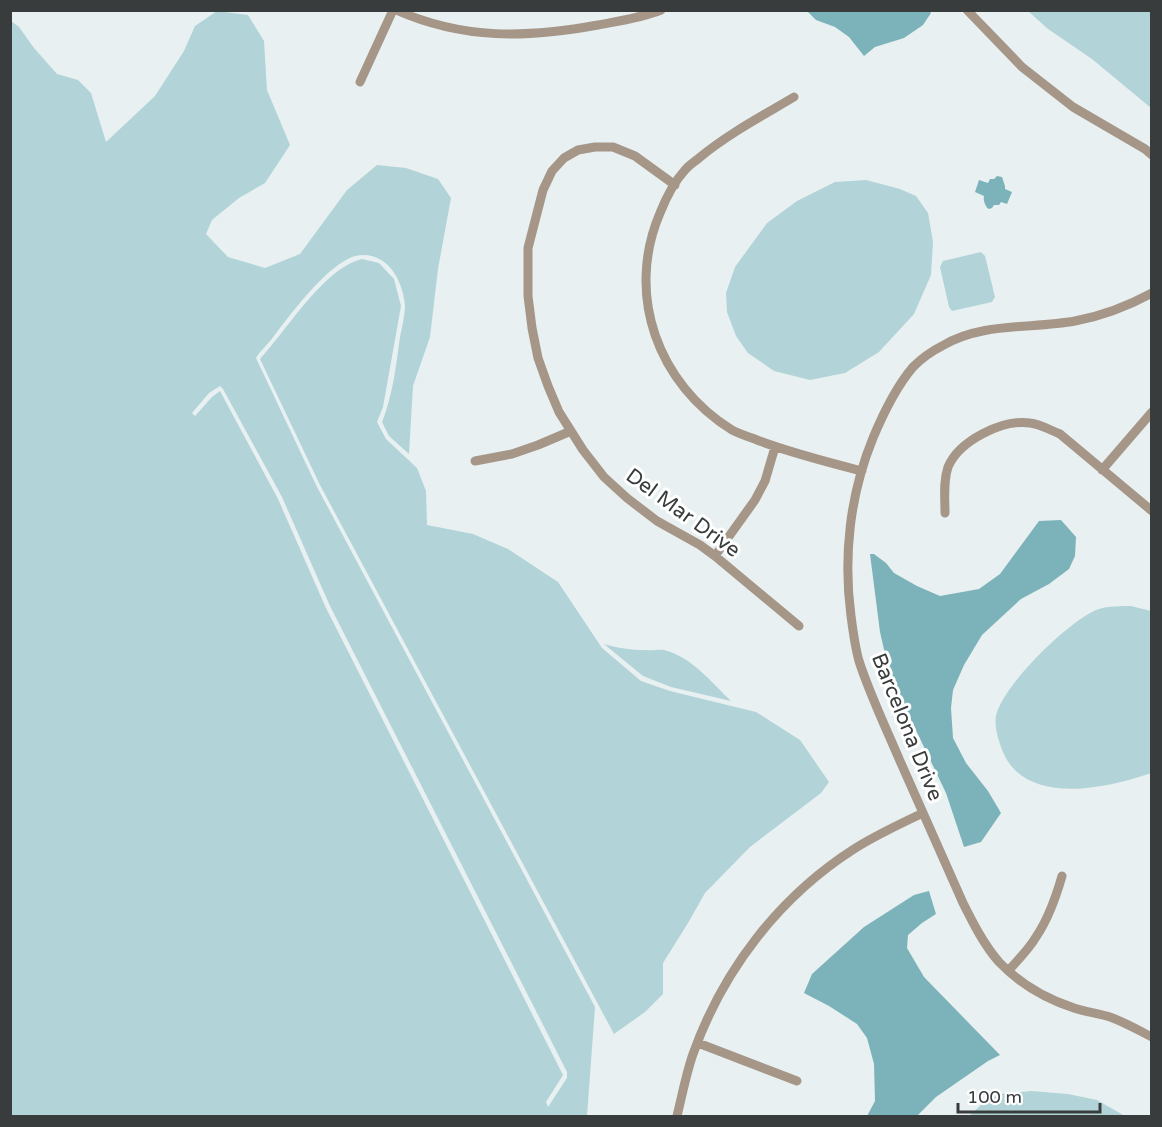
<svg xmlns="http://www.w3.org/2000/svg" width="1162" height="1127" font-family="'Varela Round',sans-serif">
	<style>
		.green { fill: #b2d4d8; fill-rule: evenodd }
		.water { fill: #7cb3ba }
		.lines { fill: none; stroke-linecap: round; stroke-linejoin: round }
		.minor { stroke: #a59688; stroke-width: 9 }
		.labels { text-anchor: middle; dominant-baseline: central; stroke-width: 6; stroke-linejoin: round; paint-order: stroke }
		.street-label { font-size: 21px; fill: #393c3c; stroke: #fff }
	</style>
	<rect width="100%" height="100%" fill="#e8f0f1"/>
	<!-- green -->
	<path class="green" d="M 217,11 L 248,15 L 264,41 L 267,90 L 290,145 L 265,183 L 239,198 L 212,220 L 206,234 L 228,257 L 265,268 L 300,254 L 347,190 L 377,165 L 406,168 L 438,179 L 451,198 L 438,269 L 430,337 L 413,386 L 409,454 L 389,436 L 382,422 C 393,395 396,365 400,337 C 402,327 405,315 405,305 C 403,282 389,254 362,255 C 333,255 288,318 271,340 C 266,346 260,351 256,358 L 317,487 L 595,1007 L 587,1116 L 11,1116 L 11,21 L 19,27 L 34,48 L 57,74 L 78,80 L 91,93 L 106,142 L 155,96 L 184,51 L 195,26 ZM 220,386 L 223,389 L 282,497 L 330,606 L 567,1072 L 567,1078 L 548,1107 L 546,1102 L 563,1075 L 326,608 L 278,499 L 220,391 L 212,397 L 195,416 L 192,413 L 209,393 Z
		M 1028,11 L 1151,11 L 1151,108 L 1092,59 L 1048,29 Z
		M 866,180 L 900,189 L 916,196 L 928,213 L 933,242 L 931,275 L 914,314 L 879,352 L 845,373 L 810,380 L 774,371 L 748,353 L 736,336 L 727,312 L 726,293 L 735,267 L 767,223 L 797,201 L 835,182 Z
		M 981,252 L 985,256 L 995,297 L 992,302 L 952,311 L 949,307 L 940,267 L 943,261 Z
		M 362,259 L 379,263 L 394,279 L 401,306 L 383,407 L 377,422 L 386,439 L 417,468 L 426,491 L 427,525 L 473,534 L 508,549 L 558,582 L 602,648 L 641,681 L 670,691 L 756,712 L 800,740 L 829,782 L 821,793 L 750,847 L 705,893 L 688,923 L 663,963 L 663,994 L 645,1012 L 614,1034 L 320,485 L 260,359 C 287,330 324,268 362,259 Z
		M 1131,606 L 1151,611 L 1151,773 C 1108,788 1026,807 1003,752 C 999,742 994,727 996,716 C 1002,686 1070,619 1099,609 C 1108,606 1121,606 1131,606 Z
		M 604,644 C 618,648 631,650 646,650 C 652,651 659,649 664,650 C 692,657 711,682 731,701 L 671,687 L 643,676 Z
		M 1031,1091 L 1068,1094 L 1097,1100 L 1125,1116 L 969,1116 L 982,1104 L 999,1094 Z"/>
	<!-- water -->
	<path class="water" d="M 929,10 L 931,13 L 923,25 L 904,38 L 875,47 L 864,56 L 849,37 L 835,27 L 816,20 L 807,11 Z
		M 997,176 L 1002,177 L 1005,186 L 1005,189 L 1012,192 L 1007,204 L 1001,202 L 999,205 L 994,205 L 992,208 L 989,209 C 985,207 983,199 984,196 L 975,192 L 979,180 L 988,183 L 990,179 L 994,179 Z
		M 1061,520 L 1076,537 L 1075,556 L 1069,569 L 1049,584 L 1021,599 L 982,635 L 964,665 L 953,690 L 951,708 L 953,738 L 966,763 L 988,791 L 1001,813 L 981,842 L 964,847 L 946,793 L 890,676 L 880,632 L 870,554 L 874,554 L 886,563 L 894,573 L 917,586 L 940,596 L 979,589 L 1000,574 L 1039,521 Z
		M 929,891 L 936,914 L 922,923 L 908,935 L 907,948 L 924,977 L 1000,1055 L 988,1061 L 936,1097 L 917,1116 L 867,1116 L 875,1101 L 874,1064 L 867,1038 L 857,1024 L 829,1006 L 804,993 L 812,974 L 864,927 L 914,895 Z"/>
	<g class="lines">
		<!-- minor -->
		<path class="minor" d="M 396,10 C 464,40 526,38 598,25 C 619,21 641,18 661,10
			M 967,10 L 1022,67 L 1073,107 L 1145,149 L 1152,155
			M 360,82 L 393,10
			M 794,97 C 762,116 728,134 699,158 C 694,162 689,165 685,170 C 674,182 666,198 660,213 C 625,295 658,384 732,430 C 740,434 749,437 757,440 C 791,453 827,462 862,471
			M 675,185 L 635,156 L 613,147 L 595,147 L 578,150 L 564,158 L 552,171 L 543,190 L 528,248 L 528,296 L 532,328 L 538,358 L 548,386 L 559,412 L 583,450 L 604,477 L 627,498 L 657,521 L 700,545 L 715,556 L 799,626
			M 1152,293 C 1128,306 1102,316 1075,321 C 1031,329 982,322 942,346 C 932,351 921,359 913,367 C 896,387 883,414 873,438 C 850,494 843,556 851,616 C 853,631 855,647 859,661 C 870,695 886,728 900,761 C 921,809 942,856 963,903 C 973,923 984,945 999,962 C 1019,983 1047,999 1074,1008 C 1085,1012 1098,1013 1110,1017 C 1124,1022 1138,1030 1152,1037
			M 475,461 L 512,454 L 538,445 L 571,431
			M 1102,470 L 1152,412
			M 945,513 C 945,498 943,482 948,467 C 959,441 1002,419 1030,423 C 1040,424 1050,430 1060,434 L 1152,511
			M 715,556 L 755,500 L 765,481 L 775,447
			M 1009,970 C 1018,960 1029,949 1036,937 C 1049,918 1056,897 1062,876
			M 698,1043 L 797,1081
			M 677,1116 C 682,1096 686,1074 693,1054 C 723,970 779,897 854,849 C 876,835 900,824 923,813"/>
	</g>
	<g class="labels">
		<!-- street labels -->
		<g class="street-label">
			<text transform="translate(683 513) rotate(36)">Del Mar Drive</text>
			<text transform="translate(907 727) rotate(68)">Barcelona Drive</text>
		</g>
	</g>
	<!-- border -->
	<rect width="1162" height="1127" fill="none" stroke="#393c3c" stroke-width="24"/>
	<!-- scale -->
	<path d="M958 1103v9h142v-9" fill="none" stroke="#393c3c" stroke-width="3"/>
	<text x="967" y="1103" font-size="18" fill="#393c3c" stroke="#ffffff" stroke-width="4.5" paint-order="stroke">100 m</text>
</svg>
